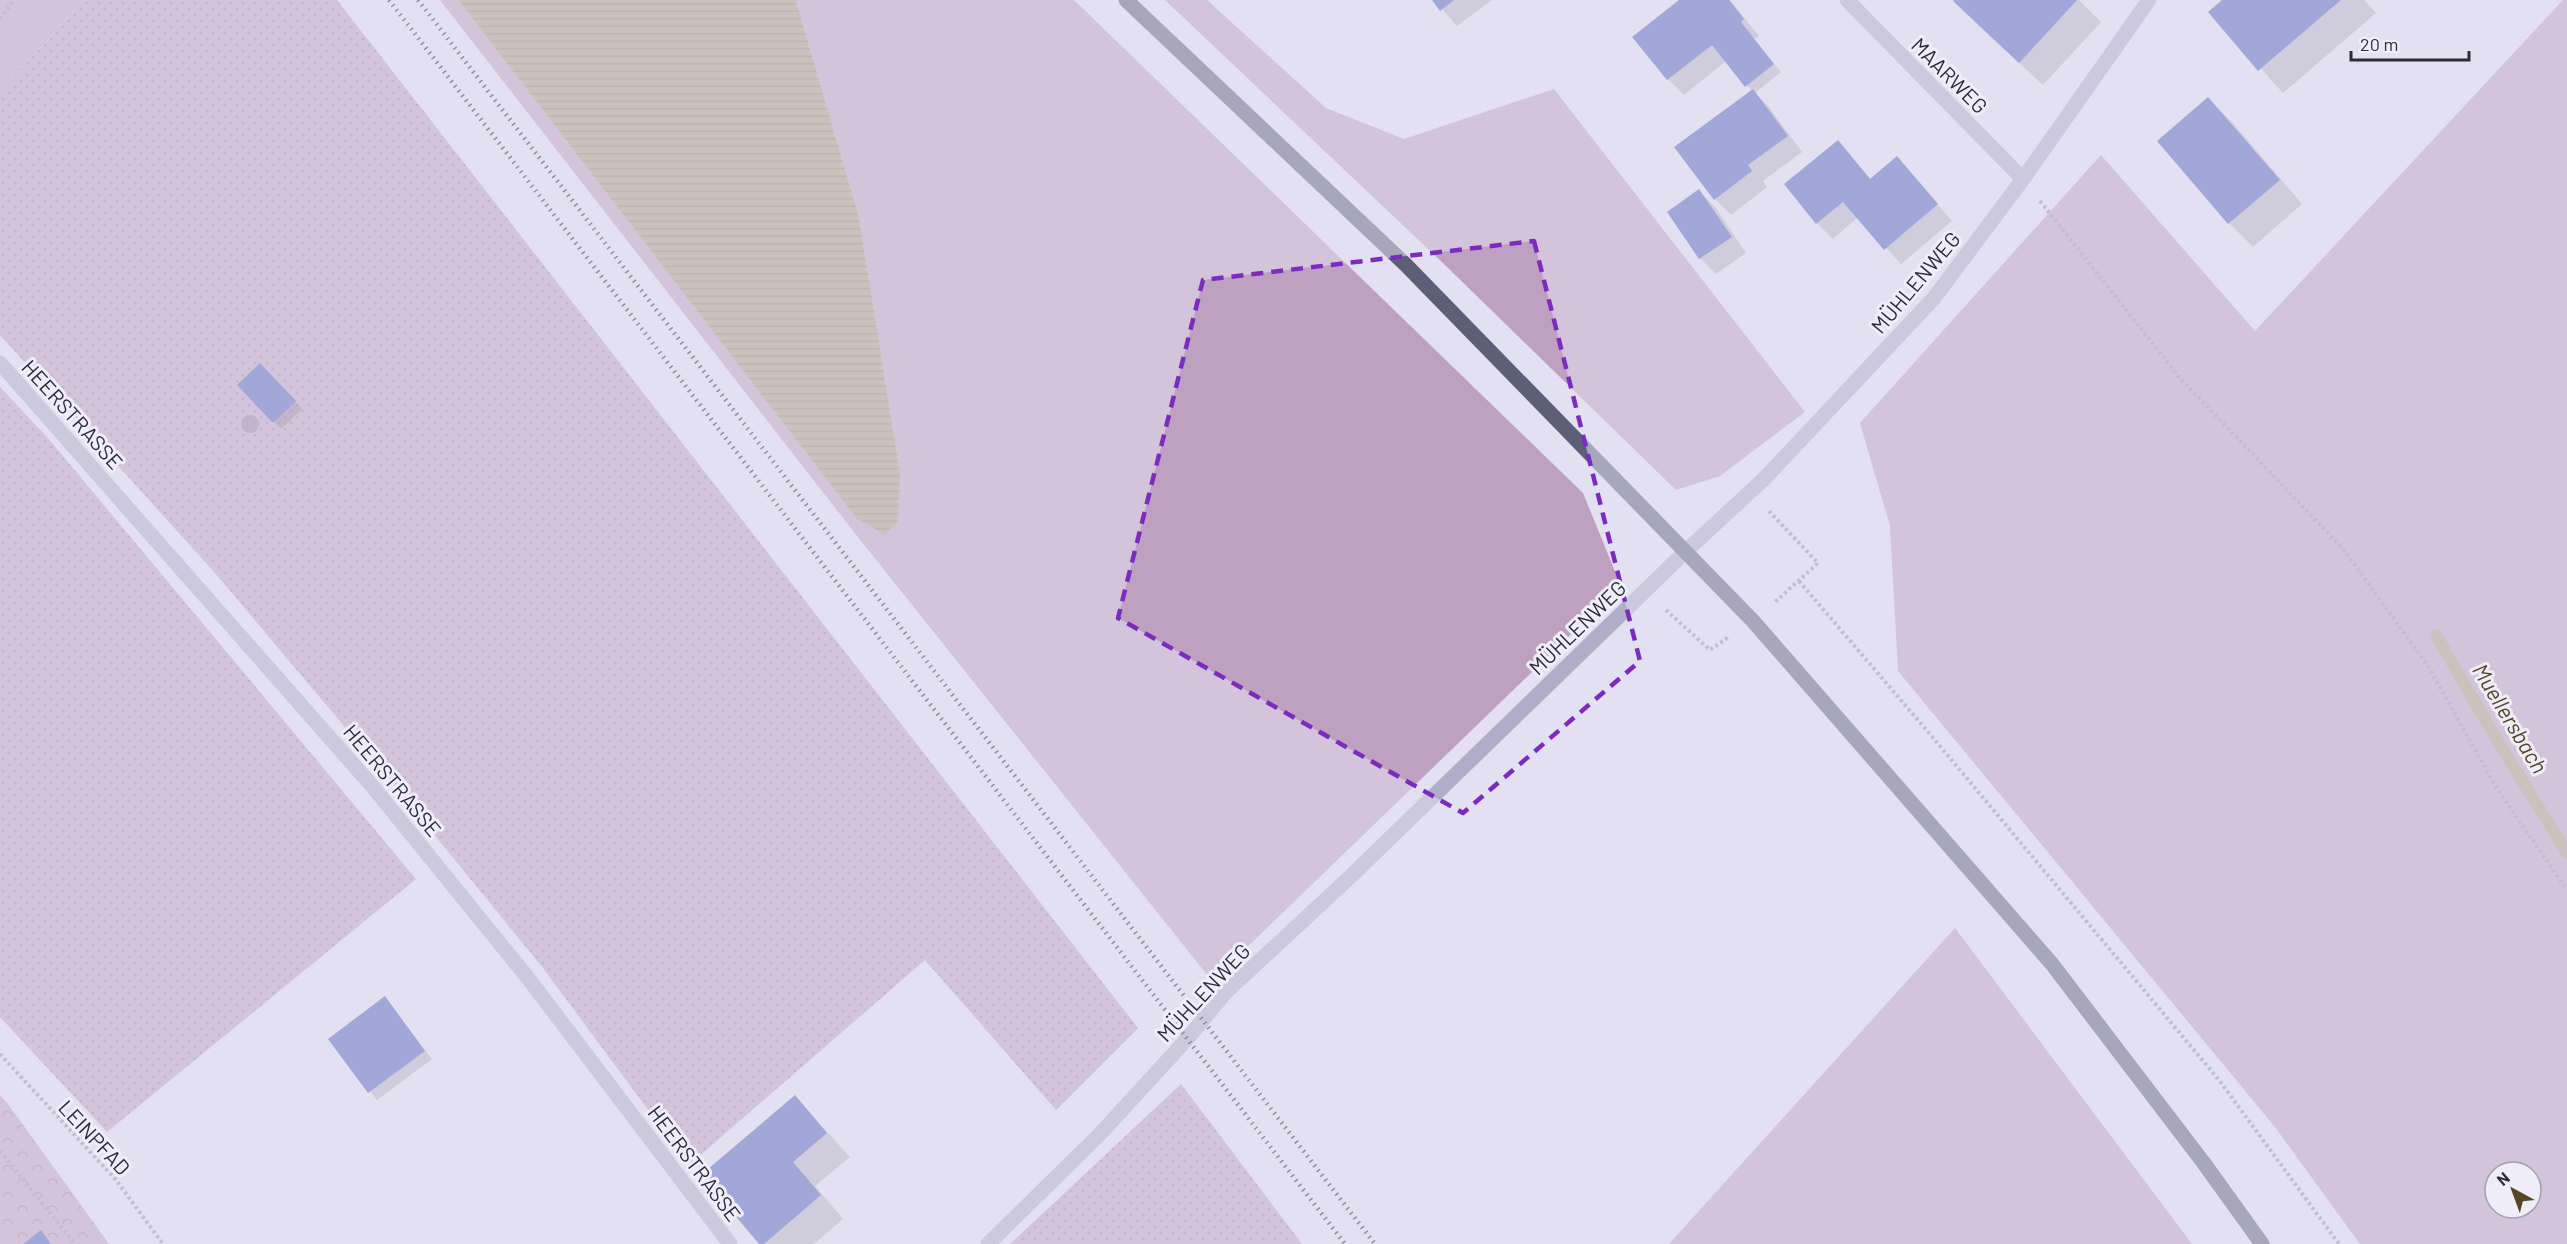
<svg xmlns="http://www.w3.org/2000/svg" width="2567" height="1244" font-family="Barlow,sans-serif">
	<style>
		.grass { fill: #bea1c0; fill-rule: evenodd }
		.park { fill: url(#park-crowns) }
		.garden { fill: url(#garden-dots) }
		.water { fill: url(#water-rules) }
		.shadow { fill: #0003 }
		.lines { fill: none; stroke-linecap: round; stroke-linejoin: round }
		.stream { stroke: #ad9e81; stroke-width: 12 }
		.building { fill: #5362bd }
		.path { stroke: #9695b2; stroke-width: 4; stroke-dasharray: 3 3; stroke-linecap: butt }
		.service { stroke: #afadc9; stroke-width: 15 }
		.minor { stroke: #afadc9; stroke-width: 15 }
		.primary { stroke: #5d5f79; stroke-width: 15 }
		.rail { stroke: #2b2c38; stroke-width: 4.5; stroke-dasharray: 1.5 4.5; stroke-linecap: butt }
		.tree { fill: #947f9b }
		.marked { fill: none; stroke: #7b2cbf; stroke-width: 4.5; stroke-dasharray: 12 8; stroke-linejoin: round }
		.labels { text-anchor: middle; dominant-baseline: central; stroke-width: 6; stroke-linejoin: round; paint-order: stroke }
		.street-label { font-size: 21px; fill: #2b2c38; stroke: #efedf9 }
		.water-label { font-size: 22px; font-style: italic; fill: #574623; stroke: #efedf9 }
	</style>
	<defs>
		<pattern id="park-crowns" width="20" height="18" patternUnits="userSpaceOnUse" patternTransform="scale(1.5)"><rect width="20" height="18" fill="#bea1c0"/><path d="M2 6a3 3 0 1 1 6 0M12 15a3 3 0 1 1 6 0" fill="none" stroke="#9b839d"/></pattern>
		<pattern id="garden-dots" width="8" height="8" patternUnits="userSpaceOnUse" patternTransform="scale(1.5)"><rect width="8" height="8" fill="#bea1c0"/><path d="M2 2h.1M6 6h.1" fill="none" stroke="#9b839d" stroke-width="1.8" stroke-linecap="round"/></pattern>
		<pattern id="water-rules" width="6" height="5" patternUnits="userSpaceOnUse" patternTransform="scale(1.5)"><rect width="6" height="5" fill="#ad9e81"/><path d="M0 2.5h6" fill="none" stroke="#8d816b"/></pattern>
	</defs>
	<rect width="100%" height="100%" fill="#e3e0f1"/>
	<!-- grass -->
	<path class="grass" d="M 0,0 L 84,0 L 0,92 Z
		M 440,0 L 458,0 L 856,518 L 900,472 L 859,217 L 796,0 L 1074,0 L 1583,493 L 1621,586 L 1212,981 L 850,527 Z
		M 1165,0 L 1207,0 L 1326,108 L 1404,139 L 1554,89 L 1805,412 L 1720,476 L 1676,490 L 1445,265 Z
		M 2563,0 L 2567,0 L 2567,1244 L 2360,1244 L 2275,1127 L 1898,671 L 1890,526 L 1860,423 L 2101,155 L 2255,331 ZM 2495,1172 L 2531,1172 L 2531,1208 L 2495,1208 Z
		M 1955,928 L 2192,1244 L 1669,1244 Z"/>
	<!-- park -->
	<path class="park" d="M 0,1095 L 8,1104 L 109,1244 L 0,1244 Z"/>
	<!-- garden -->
	<path class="garden" d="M 84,0 L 337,0 L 1138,1028 L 1056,1110 L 925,960 L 689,1165 L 543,968 L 382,771 L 215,573 L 0,335 L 0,92 Z
		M 0,387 L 47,437 L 416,879 L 107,1132 L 0,1017 Z
		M 1181,1084 L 1302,1244 L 1010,1244 Z"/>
	<!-- water -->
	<path class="water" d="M 458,0 L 796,0 L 859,217 L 900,472 L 898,520 L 885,535 L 856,518 Z"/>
	<!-- shadow -->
	<path class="shadow" d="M 1434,0 L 1492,0 L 1457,26 Z
		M 1681,0 L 1730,0 L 1759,36 L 1754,39 L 1781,72 L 1755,93 L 1768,106 L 1802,152 L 1763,181 L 1767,187 L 1731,215 L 1715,199 L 1752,91 L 1726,61 L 1684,95 L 1668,79 Z
		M 1956,0 L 2079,0 L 2101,22 L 2043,85 L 1978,25 Z
		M 2225,0 L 2364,0 L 2376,13 L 2283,93 L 2210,12 Z
		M 2208,99 L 2232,122 L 2302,204 L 2253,247 L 2229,223 L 2159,141 Z
		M 1837,142 L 1872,180 L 1897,158 L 1952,221 L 1901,264 L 1858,217 L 1833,239 L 1817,223 Z
		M 1699,191 L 1715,207 L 1746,253 L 1716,274 L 1700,258 Z
		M 260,365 L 302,409 L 281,429 L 239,385 Z
		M 385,998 L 432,1059 L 377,1100 L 330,1039 Z
		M 795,1097 L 850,1157 L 815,1186 L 843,1219 L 814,1244 L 761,1244 Z"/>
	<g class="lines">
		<!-- stream -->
		<path class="stream" d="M 2436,635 L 2497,740 L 2567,853"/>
	</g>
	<!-- building -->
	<path class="building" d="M 1432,0 L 1454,0 L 1440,11 Z
		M 1679,0 L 1729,0 L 1744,19 L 1741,22 L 1774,64 L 1745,87 L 1712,45 L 1667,80 L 1632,37 Z
		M 1954,0 L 2077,0 L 2019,63 L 1953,1 Z
		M 2222,0 L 2341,0 L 2258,71 L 2208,12 Z
		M 1753,89 L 1788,136 L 1748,165 L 1752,171 L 1714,200 L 1674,147 Z
		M 2208,97 L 2280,180 L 2228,224 L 2157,141 Z
		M 1838,140 L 1870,179 L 1897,156 L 1938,204 L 1884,250 L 1843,202 L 1816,224 L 1784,184 Z
		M 1699,189 L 1732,237 L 1699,259 L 1667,212 Z
		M 260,363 L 296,401 L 273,423 L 237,385 Z
		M 385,996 L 425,1051 L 368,1093 L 328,1039 Z
		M 795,1095 L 827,1133 L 793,1162 L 821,1195 L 764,1244 L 759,1244 L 701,1175 Z
		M 41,1230 L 51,1244 L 23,1244 Z"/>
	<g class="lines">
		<!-- path -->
		<path class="path" d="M 0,19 L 14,0
			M 2040,201 L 2179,377 L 2344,550 L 2428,666 L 2496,787 L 2567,890
			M 1769,511 L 1818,563 L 1774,603
			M 1799,581 L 1929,733 L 2219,1080 L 2339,1244
			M 1666,610 L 1710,650 L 1730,636
			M 0,1054 L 116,1180 L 163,1244
			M 0,1151 L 75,1244"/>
		<!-- service -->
		<path class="service" d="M 0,363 L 373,787 L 528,978 L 730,1244
			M 988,1244 L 1100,1134 L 1187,1039 L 1226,992 L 1350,877 L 1686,551"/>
		<!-- minor -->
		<path class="minor" d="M 1847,0 L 2023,179
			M 1686,551 L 1764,479 L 1934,298 L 2023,179 L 2149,0"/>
		<!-- primary -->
		<path class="primary" d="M 1126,0 L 1405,264 L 1753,621 L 2052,964 L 2203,1162 L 2262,1244"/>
		<!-- rail -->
		<path class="rail" d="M 389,0 L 1345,1244
			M 418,0 L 1375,1244"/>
	</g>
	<!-- trees -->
	<circle class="tree" cx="250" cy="424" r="9"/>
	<!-- marked area -->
	<path d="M0 0H2567V1244H0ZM 1534,241 L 1640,661 L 1463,813 L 1118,618 L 1203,280 Z" fill="#e3e0f1" fill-opacity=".55" fill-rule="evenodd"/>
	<path class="marked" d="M 1534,241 L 1640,661 L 1463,813 L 1118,618 L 1203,280 Z"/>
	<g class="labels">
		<!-- street labels -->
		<g class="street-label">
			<text transform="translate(1950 75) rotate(45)">MAARWEG</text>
			<text transform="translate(1915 282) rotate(-50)">MÜHLENWEG</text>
			<text transform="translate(73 414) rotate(48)">HEERSTRASSE</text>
			<text transform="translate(1577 627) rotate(-44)">MÜHLENWEG</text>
			<text transform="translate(393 780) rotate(50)">HEERSTRASSE</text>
			<text transform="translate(1203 992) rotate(-47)">MÜHLENWEG</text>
			<text transform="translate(95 1137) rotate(47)">LEINPFAD</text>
			<text transform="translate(695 1163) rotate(53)">HEERSTRASSE</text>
		</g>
		<!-- water labels -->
		<g class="water-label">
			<text transform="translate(2511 718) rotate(59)">Muellersbach</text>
		</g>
	</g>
	<!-- north arrow -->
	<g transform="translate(2513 1190) rotate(319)"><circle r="28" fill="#efedf9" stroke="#a1a0ac" stroke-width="1.5"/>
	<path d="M0-4.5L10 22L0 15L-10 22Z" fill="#574623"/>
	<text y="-9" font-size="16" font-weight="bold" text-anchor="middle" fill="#2b2c38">N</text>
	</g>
	<!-- scale -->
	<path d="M2351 51v9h118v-9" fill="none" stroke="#2b2c38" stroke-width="3"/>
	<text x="2360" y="51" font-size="18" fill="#2b2c38" stroke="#efedf9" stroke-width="4.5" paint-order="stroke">20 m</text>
</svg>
